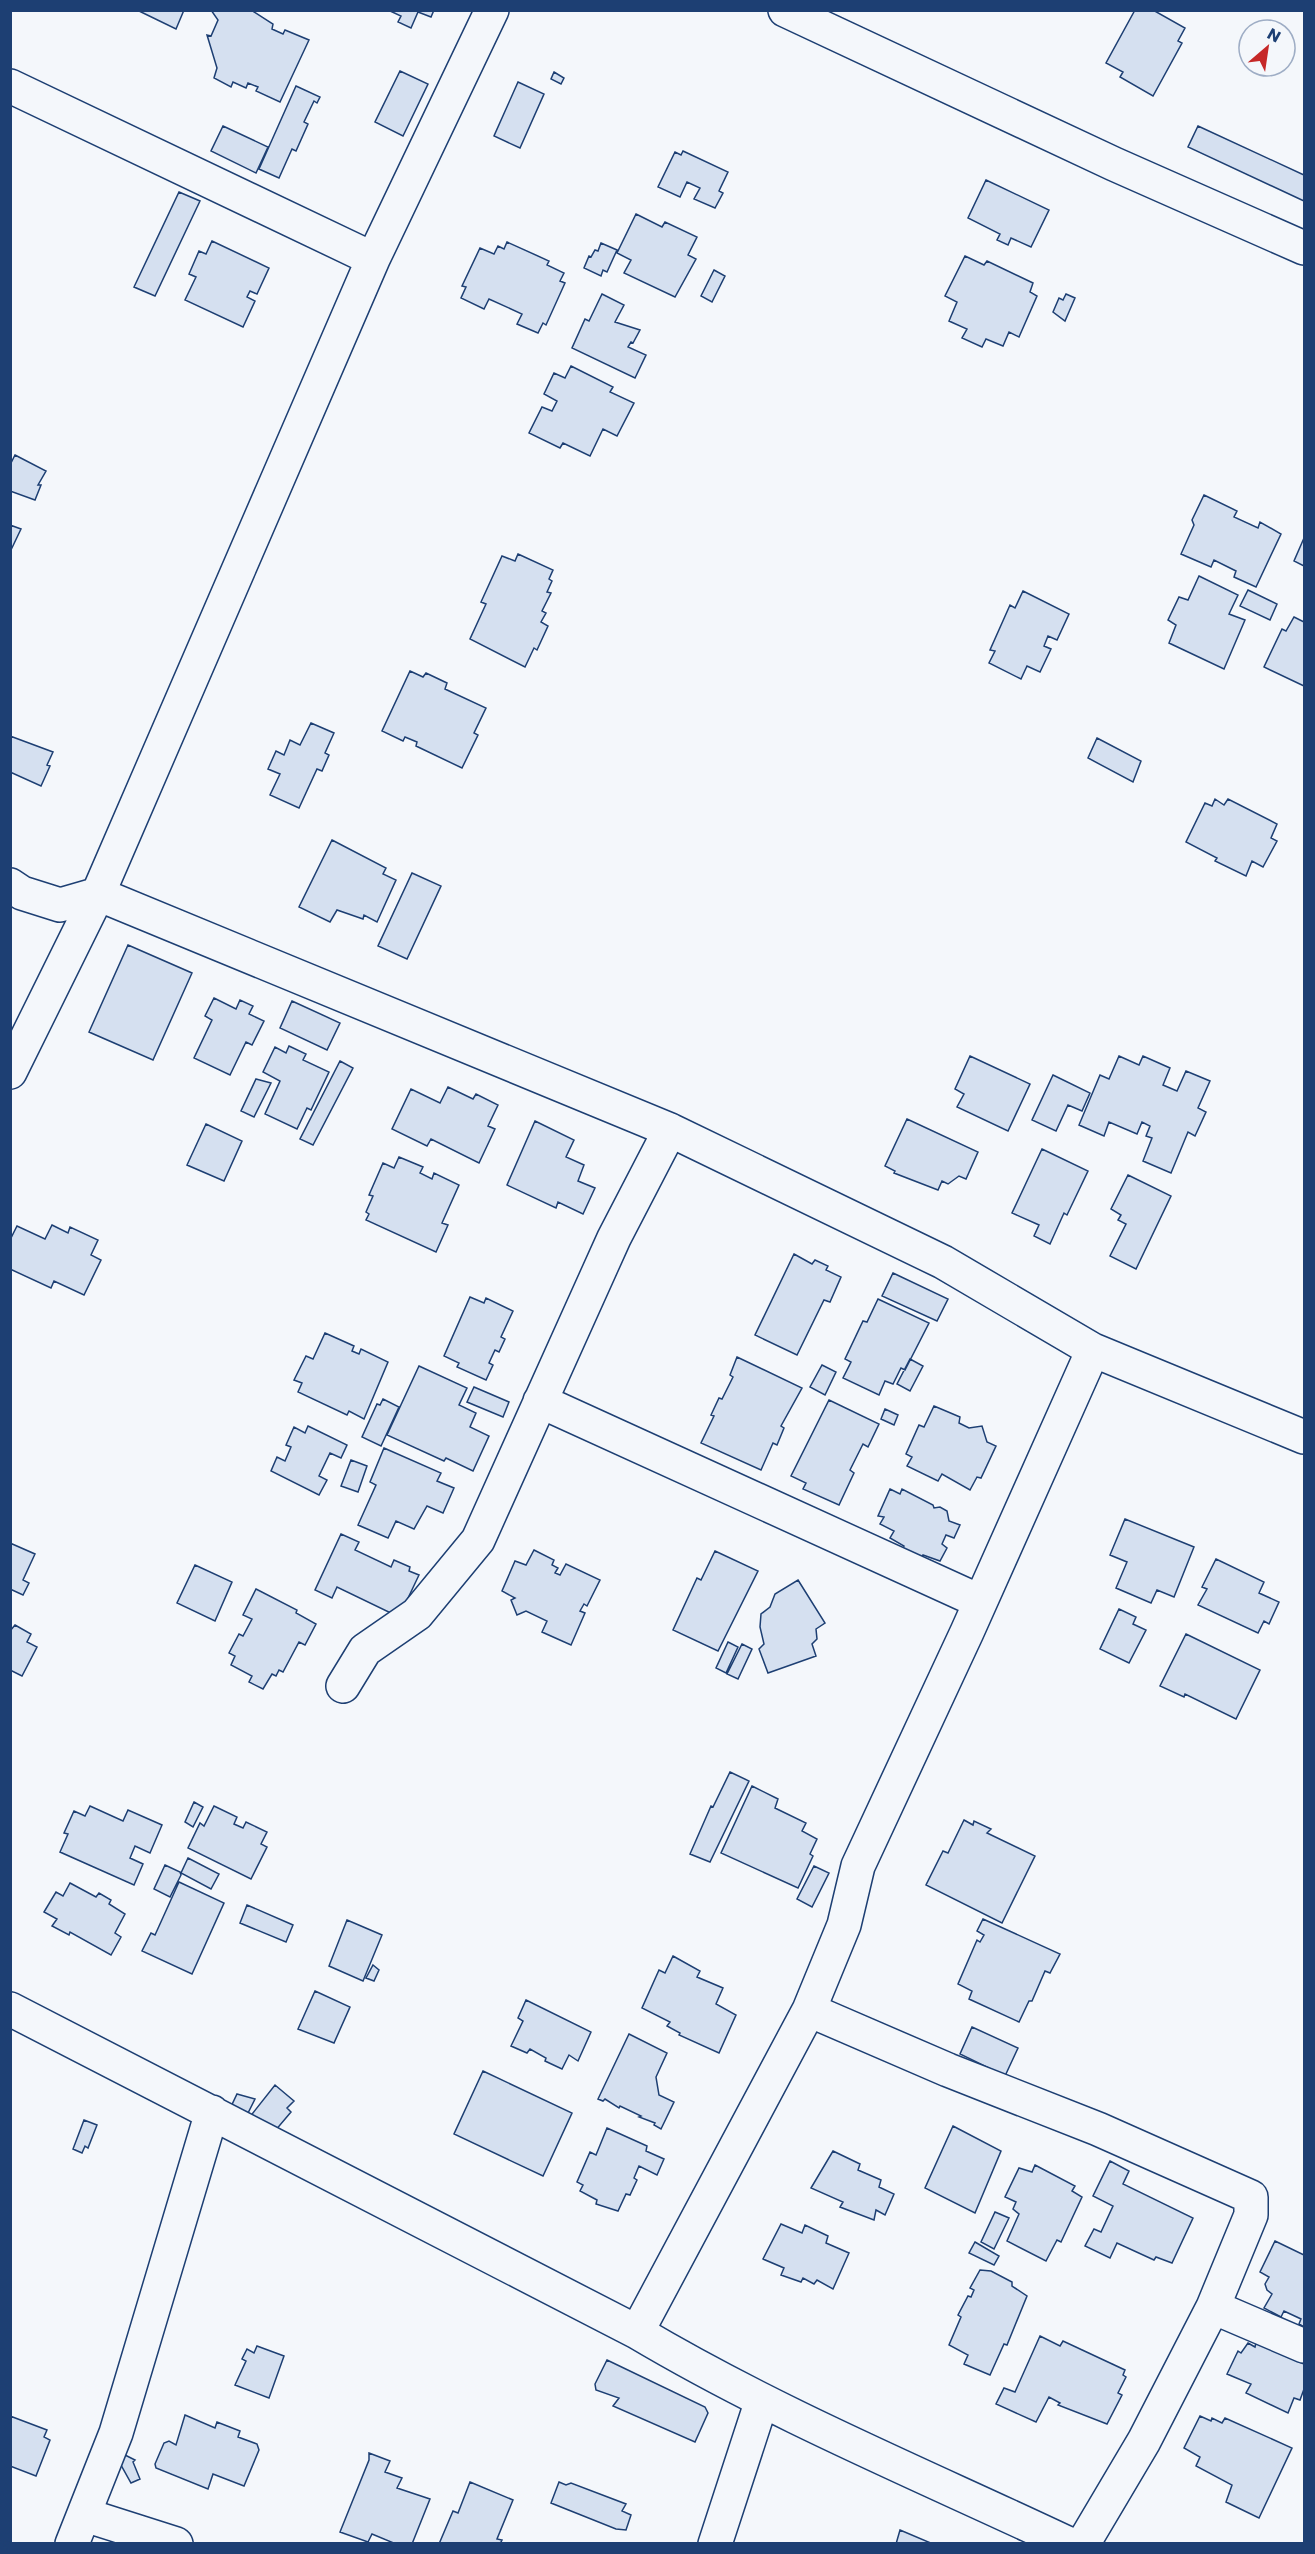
<svg xmlns="http://www.w3.org/2000/svg" width="1315" height="2554" font-family="Poppins,sans-serif">
	<style>
		.building { fill: #d5e0f0; stroke: #1d3f73; stroke-width: 1.5 }
		.lines { fill: none; stroke-linecap: round; stroke-linejoin: round }
		.minor-casing { stroke: #1d3f73; stroke-width: 36 }
		.minor { stroke: #f4f7fb; stroke-width: 33 }
	</style>
	<rect width="100%" height="100%" fill="#f4f7fb"/>
	<!-- building -->
	<path class="building" d="M 137,10 L 184,10 L 176,29 Z
		M 211,10 L 251,10 L 273,24 L 272,29 L 283,34 L 285,30 L 309,40 L 280,102 L 256,91 L 258,87 L 248,83 L 246,88 L 233,82 L 231,87 L 214,78 L 217,68 L 207,35 L 211,36 L 218,20 Z
		M 388,10 L 434,10 L 431,17 L 418,12 L 411,28 L 398,22 L 401,16 Z
		M 1135,10 L 1153,10 L 1185,28 L 1178,41 L 1182,43 L 1153,96 L 1120,77 L 1123,72 L 1106,63 Z
		M 400,71 L 428,84 L 403,136 L 375,122 Z
		M 554,72 L 564,78 L 561,84 L 551,79 Z
		M 518,82 L 544,94 L 520,148 L 494,136 Z
		M 296,86 L 320,97 L 317,103 L 314,101 L 304,122 L 308,124 L 296,151 L 292,149 L 279,178 L 259,169 Z
		M 223,126 L 268,147 L 256,173 L 211,151 Z
		M 1198,126 L 1304,175 L 1304,201 L 1188,147 Z
		M 683,151 L 728,172 L 719,191 L 723,193 L 715,208 L 694,199 L 700,188 L 687,182 L 680,197 L 658,187 L 675,152 L 681,155 Z
		M 986,180 L 1049,210 L 1031,247 L 1011,238 L 1008,245 L 997,240 L 1000,234 L 968,218 Z
		M 179,192 L 200,201 L 155,296 L 134,287 Z
		M 636,214 L 662,227 L 665,222 L 697,237 L 688,255 L 696,259 L 675,297 L 624,273 L 631,260 L 617,253 Z
		M 212,241 L 269,268 L 257,294 L 250,291 L 247,297 L 255,301 L 243,327 L 185,300 L 196,277 L 189,274 L 199,251 L 206,254 Z
		M 507,242 L 549,261 L 547,265 L 564,273 L 560,281 L 565,283 L 546,325 L 543,323 L 538,333 L 517,324 L 522,314 L 489,299 L 484,309 L 461,298 L 466,287 L 462,286 L 480,248 L 494,254 L 498,246 L 504,249 Z
		M 601,243 L 617,250 L 607,272 L 603,270 L 601,276 L 584,268 L 589,256 L 591,257 L 595,250 L 598,251 Z
		M 965,256 L 984,265 L 987,261 L 1033,283 L 1030,292 L 1037,296 L 1019,337 L 1009,332 L 1003,346 L 986,339 L 982,347 L 962,338 L 967,329 L 949,321 L 957,302 L 945,296 Z
		M 714,270 L 725,276 L 712,302 L 701,296 Z
		M 602,294 L 624,305 L 615,322 L 640,330 L 633,343 L 631,342 L 628,347 L 646,355 L 635,378 L 572,348 L 585,319 L 589,321 Z
		M 1066,294 L 1075,298 L 1065,321 L 1053,312 L 1059,298 L 1063,300 Z
		M 571,366 L 613,387 L 610,392 L 634,403 L 617,436 L 603,429 L 590,456 L 563,443 L 560,448 L 529,433 L 542,407 L 552,411 L 557,401 L 544,394 L 554,373 L 565,378 Z
		M 15,455 L 46,471 L 38,485 L 41,485 L 35,500 L 10,491 L 10,465 Z
		M 1204,495 L 1237,511 L 1234,517 L 1258,528 L 1260,522 L 1281,534 L 1256,587 L 1234,577 L 1236,571 L 1214,560 L 1211,567 L 1181,554 L 1194,525 L 1192,520 Z
		M 10,525 L 21,529 L 10,552 Z
		M 1304,538 L 1304,566 L 1294,561 Z
		M 518,554 L 553,570 L 549,579 L 552,581 L 547,592 L 551,593 L 542,611 L 546,613 L 541,622 L 548,626 L 537,650 L 534,648 L 525,667 L 470,639 L 486,604 L 481,602 L 502,556 L 515,561 Z
		M 1199,576 L 1238,595 L 1229,614 L 1245,620 L 1224,669 L 1169,643 L 1176,625 L 1168,620 L 1179,597 L 1188,600 Z
		M 1248,590 L 1277,604 L 1270,620 L 1240,606 Z
		M 1023,591 L 1069,614 L 1057,640 L 1048,636 L 1044,646 L 1051,649 L 1040,672 L 1027,666 L 1021,679 L 989,663 L 995,651 L 990,650 L 1010,605 L 1015,608 Z
		M 1294,617 L 1304,622 L 1304,686 L 1264,667 L 1282,629 L 1286,631 Z
		M 410,671 L 423,677 L 426,673 L 447,683 L 445,689 L 486,708 L 474,733 L 478,735 L 462,768 L 416,746 L 417,742 L 405,737 L 403,741 L 382,731 Z
		M 311,723 L 334,733 L 325,753 L 329,755 L 322,771 L 317,769 L 299,808 L 270,795 L 280,774 L 268,769 L 276,751 L 284,755 L 290,740 L 300,745 Z
		M 10,736 L 53,752 L 47,765 L 50,766 L 41,786 L 10,772 Z
		M 1097,738 L 1141,761 L 1133,782 L 1088,758 Z
		M 1215,799 L 1224,805 L 1228,799 L 1277,824 L 1271,838 L 1277,841 L 1263,867 L 1252,861 L 1246,876 L 1215,861 L 1217,858 L 1186,842 L 1205,803 L 1212,806 Z
		M 332,840 L 386,868 L 383,874 L 396,880 L 377,922 L 364,915 L 363,919 L 337,910 L 330,922 L 299,907 Z
		M 412,873 L 441,886 L 407,959 L 378,946 Z
		M 128,945 L 192,973 L 153,1060 L 89,1032 Z
		M 214,998 L 236,1009 L 240,1000 L 253,1006 L 249,1014 L 264,1021 L 252,1045 L 246,1042 L 230,1075 L 194,1058 L 212,1020 L 205,1016 Z
		M 292,1001 L 340,1023 L 327,1050 L 280,1028 Z
		M 289,1046 L 306,1054 L 303,1060 L 329,1072 L 311,1110 L 307,1108 L 297,1129 L 265,1114 L 280,1081 L 263,1072 L 275,1047 L 286,1053 Z
		M 970,1056 L 1030,1084 L 1008,1131 L 957,1107 L 964,1094 L 955,1089 Z
		M 1119,1056 L 1139,1065 L 1143,1056 L 1170,1068 L 1163,1085 L 1177,1091 L 1186,1071 L 1210,1081 L 1198,1108 L 1206,1112 L 1195,1136 L 1188,1132 L 1171,1173 L 1143,1161 L 1152,1138 L 1146,1136 L 1150,1126 L 1142,1122 L 1137,1134 L 1109,1122 L 1104,1136 L 1079,1125 L 1100,1075 L 1109,1079 Z
		M 340,1061 L 353,1068 L 313,1145 L 300,1139 Z
		M 1053,1075 L 1090,1093 L 1082,1111 L 1068,1105 L 1056,1131 L 1032,1120 Z
		M 256,1079 L 271,1083 L 254,1117 L 241,1111 Z
		M 448,1087 L 473,1099 L 476,1094 L 498,1105 L 488,1126 L 495,1129 L 479,1163 L 431,1139 L 427,1146 L 392,1129 L 411,1089 L 440,1103 Z
		M 907,1119 L 978,1152 L 966,1179 L 959,1176 L 948,1184 L 942,1181 L 938,1190 L 894,1173 L 895,1171 L 885,1166 Z
		M 535,1121 L 574,1140 L 566,1157 L 584,1165 L 578,1181 L 595,1188 L 583,1214 L 558,1202 L 556,1208 L 507,1185 Z
		M 206,1124 L 242,1141 L 224,1181 L 187,1165 Z
		M 1042,1149 L 1088,1171 L 1067,1215 L 1064,1213 L 1050,1244 L 1034,1236 L 1039,1225 L 1012,1213 Z
		M 399,1157 L 423,1167 L 420,1173 L 432,1179 L 434,1173 L 459,1185 L 442,1223 L 448,1225 L 436,1252 L 366,1220 L 369,1214 L 366,1212 L 373,1196 L 369,1195 L 383,1163 L 394,1168 Z
		M 1128,1175 L 1171,1196 L 1136,1269 L 1110,1256 L 1126,1224 L 1118,1220 L 1121,1215 L 1111,1209 Z
		M 52,1225 L 68,1233 L 70,1227 L 98,1240 L 91,1255 L 101,1260 L 84,1295 L 54,1281 L 51,1288 L 10,1269 L 10,1240 L 17,1226 L 45,1239 Z
		M 794,1254 L 812,1264 L 815,1260 L 828,1266 L 826,1270 L 841,1277 L 830,1302 L 824,1300 L 797,1355 L 755,1335 Z
		M 893,1273 L 948,1299 L 937,1321 L 882,1296 Z
		M 470,1297 L 484,1303 L 486,1298 L 513,1311 L 501,1337 L 505,1339 L 499,1352 L 495,1350 L 489,1363 L 493,1365 L 486,1380 L 457,1367 L 459,1363 L 444,1356 Z
		M 878,1299 L 929,1323 L 905,1370 L 901,1368 L 893,1384 L 885,1381 L 879,1395 L 843,1378 L 851,1362 L 845,1359 L 863,1321 L 867,1322 Z
		M 325,1333 L 354,1346 L 352,1351 L 359,1354 L 361,1349 L 388,1362 L 364,1419 L 349,1411 L 347,1415 L 298,1392 L 302,1383 L 294,1380 L 306,1356 L 313,1359 Z
		M 737,1357 L 802,1388 L 781,1426 L 784,1428 L 777,1445 L 773,1443 L 761,1470 L 701,1443 L 714,1416 L 711,1415 L 719,1398 L 722,1399 L 733,1377 L 730,1375 Z
		M 910,1359 L 923,1366 L 910,1391 L 897,1384 Z
		M 822,1365 L 836,1372 L 825,1395 L 810,1387 Z
		M 419,1366 L 467,1388 L 459,1405 L 476,1413 L 470,1427 L 489,1436 L 473,1471 L 446,1458 L 444,1461 L 387,1435 Z
		M 474,1387 L 509,1402 L 503,1417 L 467,1402 Z
		M 383,1399 L 399,1407 L 381,1446 L 362,1437 L 377,1404 L 380,1405 Z
		M 829,1400 L 879,1424 L 868,1447 L 863,1444 L 850,1470 L 854,1473 L 839,1505 L 803,1489 L 806,1483 L 791,1476 Z
		M 934,1406 L 960,1417 L 959,1423 L 969,1428 L 982,1426 L 987,1442 L 996,1446 L 981,1478 L 977,1477 L 970,1490 L 942,1474 L 938,1481 L 907,1466 L 912,1457 L 906,1454 L 919,1425 L 924,1427 Z
		M 885,1409 L 898,1415 L 894,1425 L 881,1419 Z
		M 308,1426 L 347,1445 L 341,1458 L 330,1453 L 319,1476 L 327,1480 L 319,1495 L 271,1471 L 277,1457 L 285,1461 L 291,1447 L 286,1445 L 294,1427 L 305,1433 Z
		M 384,1448 L 441,1473 L 437,1481 L 454,1488 L 443,1513 L 427,1506 L 414,1529 L 396,1521 L 388,1538 L 358,1525 L 376,1485 L 370,1482 Z
		M 351,1460 L 367,1466 L 358,1492 L 341,1486 Z
		M 890,1489 L 900,1494 L 902,1489 L 933,1505 L 934,1508 L 940,1507 L 947,1511 L 949,1521 L 960,1525 L 954,1538 L 946,1535 L 942,1544 L 947,1548 L 940,1561 L 923,1555 L 920,1561 L 901,1553 L 904,1546 L 890,1538 L 894,1531 L 880,1524 L 884,1517 L 878,1516 Z
		M 1125,1519 L 1194,1547 L 1174,1597 L 1157,1590 L 1151,1603 L 1116,1588 L 1127,1562 L 1110,1555 Z
		M 341,1534 L 359,1542 L 355,1550 L 391,1567 L 394,1560 L 410,1567 L 409,1571 L 419,1575 L 399,1617 L 337,1587 L 332,1598 L 315,1590 Z
		M 10,1543 L 35,1554 L 23,1580 L 29,1583 L 23,1595 L 10,1589 Z
		M 534,1550 L 554,1560 L 552,1565 L 558,1568 L 555,1573 L 560,1575 L 566,1564 L 600,1580 L 587,1606 L 584,1604 L 580,1611 L 585,1613 L 571,1645 L 542,1632 L 547,1621 L 526,1611 L 517,1615 L 511,1600 L 515,1598 L 502,1591 L 515,1561 L 526,1565 Z
		M 715,1551 L 758,1571 L 718,1651 L 673,1630 L 697,1578 L 701,1580 Z
		M 1216,1559 L 1264,1582 L 1259,1593 L 1279,1602 L 1269,1624 L 1264,1621 L 1258,1633 L 1198,1605 L 1207,1589 L 1202,1587 Z
		M 195,1565 L 232,1582 L 215,1621 L 177,1603 Z
		M 798,1580 L 825,1623 L 816,1629 L 817,1639 L 812,1644 L 816,1656 L 768,1673 L 759,1649 L 764,1644 L 760,1627 L 761,1614 L 770,1607 L 775,1594 Z
		M 256,1589 L 297,1610 L 296,1613 L 316,1624 L 305,1645 L 299,1642 L 283,1672 L 279,1670 L 276,1676 L 272,1674 L 263,1689 L 249,1682 L 252,1676 L 231,1665 L 235,1656 L 229,1653 L 239,1634 L 243,1636 L 252,1619 L 243,1615 Z
		M 1119,1609 L 1136,1617 L 1133,1624 L 1146,1630 L 1129,1663 L 1100,1649 Z
		M 15,1625 L 31,1634 L 27,1642 L 37,1647 L 22,1676 L 10,1670 L 10,1631 Z
		M 1186,1634 L 1260,1670 L 1236,1719 L 1185,1694 L 1184,1697 L 1160,1686 Z
		M 728,1642 L 738,1647 L 726,1673 L 716,1668 Z
		M 742,1644 L 752,1649 L 738,1679 L 727,1674 Z
		M 730,1772 L 749,1781 L 710,1862 L 690,1854 L 711,1806 L 713,1807 Z
		M 752,1786 L 778,1799 L 775,1808 L 806,1823 L 802,1831 L 817,1839 L 810,1854 L 813,1856 L 798,1888 L 721,1853 Z
		M 194,1802 L 203,1807 L 193,1827 L 185,1822 Z
		M 90,1806 L 123,1821 L 128,1810 L 162,1825 L 150,1853 L 135,1846 L 130,1858 L 143,1864 L 134,1885 L 60,1852 L 68,1834 L 64,1833 L 74,1811 L 85,1816 Z
		M 214,1806 L 237,1817 L 234,1824 L 243,1828 L 246,1822 L 267,1832 L 261,1844 L 267,1847 L 251,1879 L 188,1848 L 200,1823 L 204,1826 Z
		M 964,1820 L 973,1825 L 974,1821 L 991,1829 L 987,1833 L 1035,1856 L 1002,1923 L 926,1885 L 943,1851 L 948,1853 Z
		M 188,1858 L 219,1874 L 211,1889 L 181,1873 Z
		M 165,1865 L 180,1872 L 181,1875 L 170,1897 L 154,1889 Z
		M 814,1866 L 829,1873 L 812,1907 L 797,1899 Z
		M 179,1882 L 224,1903 L 192,1974 L 142,1951 L 151,1933 L 155,1935 Z
		M 70,1883 L 96,1897 L 99,1893 L 111,1900 L 109,1904 L 125,1914 L 115,1933 L 121,1937 L 111,1955 L 70,1932 L 69,1935 L 52,1926 L 57,1919 L 44,1912 L 56,1892 L 63,1896 Z
		M 247,1905 L 293,1925 L 286,1942 L 240,1923 Z
		M 983,1919 L 1060,1954 L 1050,1973 L 1045,1971 L 1032,2001 L 1029,2001 L 1019,2022 L 969,1999 L 972,1991 L 958,1984 L 977,1940 L 980,1942 L 984,1935 L 977,1931 Z
		M 347,1920 L 382,1935 L 363,1981 L 329,1966 Z
		M 673,1956 L 700,1971 L 697,1977 L 723,1988 L 716,2004 L 736,2015 L 719,2053 L 679,2035 L 680,2033 L 667,2026 L 670,2022 L 642,2008 L 659,1970 L 665,1973 Z
		M 373,1965 L 379,1970 L 374,1981 L 366,1978 Z
		M 315,1991 L 350,2007 L 334,2043 L 298,2029 Z
		M 526,2000 L 591,2032 L 578,2061 L 569,2055 L 562,2069 L 545,2061 L 546,2058 L 530,2049 L 527,2053 L 511,2046 L 523,2021 L 518,2018 Z
		M 972,2027 L 1018,2048 L 1005,2076 L 960,2054 Z
		M 629,2034 L 667,2053 L 656,2077 L 659,2095 L 674,2102 L 661,2129 L 654,2125 L 655,2123 L 639,2117 L 641,2116 L 620,2106 L 619,2108 L 605,2099 L 603,2101 L 598,2099 Z
		M 483,2071 L 572,2113 L 543,2176 L 454,2134 Z
		M 275,2085 L 294,2101 L 287,2108 L 291,2112 L 269,2138 L 249,2118 Z
		M 237,2094 L 255,2099 L 244,2121 L 228,2113 Z
		M 84,2120 L 97,2125 L 88,2148 L 85,2146 L 82,2153 L 73,2149 Z
		M 953,2126 L 1001,2151 L 975,2213 L 925,2188 Z
		M 607,2128 L 647,2146 L 646,2151 L 664,2159 L 657,2175 L 639,2166 L 634,2178 L 637,2180 L 630,2195 L 626,2194 L 618,2211 L 596,2204 L 597,2200 L 580,2191 L 583,2185 L 577,2182 L 590,2152 L 596,2155 Z
		M 833,2151 L 860,2164 L 858,2170 L 881,2180 L 879,2187 L 894,2194 L 885,2215 L 876,2210 L 874,2220 L 840,2207 L 843,2202 L 811,2188 Z
		M 1110,2161 L 1129,2171 L 1123,2184 L 1193,2218 L 1172,2263 L 1156,2257 L 1154,2260 L 1117,2243 L 1110,2258 L 1085,2246 L 1094,2229 L 1101,2232 L 1113,2206 L 1093,2196 Z
		M 1035,2165 L 1075,2186 L 1072,2191 L 1082,2197 L 1061,2242 L 1057,2240 L 1046,2261 L 1007,2241 L 1019,2214 L 1013,2209 L 1016,2202 L 1005,2197 L 1019,2168 L 1032,2172 Z
		M 995,2212 L 1009,2218 L 994,2249 L 981,2242 Z
		M 781,2224 L 802,2233 L 805,2225 L 828,2236 L 826,2243 L 849,2253 L 833,2289 L 817,2280 L 814,2284 L 803,2278 L 801,2282 L 781,2275 L 784,2268 L 763,2259 Z
		M 1275,2241 L 1304,2255 L 1304,2327 L 1299,2324 L 1301,2319 L 1284,2311 L 1281,2317 L 1264,2308 L 1272,2294 L 1267,2290 L 1265,2284 L 1269,2277 L 1260,2272 Z
		M 975,2242 L 999,2256 L 994,2265 L 969,2253 Z
		M 980,2270 L 991,2271 L 1012,2282 L 1012,2286 L 1027,2296 L 1007,2345 L 1004,2344 L 990,2375 L 964,2364 L 968,2355 L 949,2345 L 961,2317 L 958,2315 L 968,2296 L 971,2297 L 974,2290 L 970,2288 Z
		M 1040,2336 L 1060,2346 L 1063,2341 L 1125,2370 L 1123,2375 L 1126,2377 L 1118,2393 L 1122,2395 L 1107,2424 L 1058,2405 L 1060,2403 L 1049,2397 L 1036,2422 L 996,2404 L 1004,2388 L 1015,2392 Z
		M 1248,2343 L 1255,2347 L 1256,2343 L 1304,2364 L 1304,2389 L 1300,2400 L 1294,2398 L 1288,2413 L 1246,2393 L 1251,2384 L 1227,2374 L 1238,2351 L 1241,2353 Z
		M 257,2346 L 284,2356 L 269,2398 L 235,2385 L 246,2361 L 242,2359 L 247,2349 L 254,2353 Z
		M 607,2360 L 705,2407 L 708,2413 L 695,2442 L 613,2406 L 619,2398 L 596,2390 L 595,2384 Z
		M 185,2415 L 215,2428 L 217,2422 L 240,2431 L 238,2437 L 257,2444 L 259,2450 L 244,2486 L 213,2474 L 208,2489 L 156,2468 L 155,2464 L 164,2443 L 169,2441 L 176,2445 Z
		M 10,2416 L 47,2430 L 44,2437 L 50,2440 L 36,2476 L 10,2466 Z
		M 1200,2416 L 1211,2421 L 1212,2418 L 1222,2423 L 1225,2418 L 1292,2448 L 1259,2518 L 1226,2502 L 1232,2485 L 1196,2466 L 1200,2457 L 1184,2448 Z
		M 369,2453 L 390,2461 L 385,2472 L 402,2478 L 397,2488 L 430,2499 L 412,2544 L 396,2544 L 372,2534 L 368,2542 L 340,2532 L 369,2460 Z
		M 123,2454 L 135,2460 L 133,2462 L 140,2479 L 131,2483 L 121,2465 Z
		M 470,2482 L 513,2500 L 497,2539 L 502,2540 L 500,2544 L 439,2544 L 453,2511 L 458,2513 Z
		M 559,2482 L 566,2485 L 571,2483 L 626,2504 L 622,2511 L 631,2515 L 626,2530 L 616,2529 L 551,2503 Z
		M 900,2530 L 933,2544 L 896,2544 Z"/>
	<g class="lines">
		<!-- minor casing -->
		<g class="minor-casing">
			<path id="minor" d="M 785,10 L 1114,164 L 1304,248
				M 10,86 L 373,259
				M 10,885 L 22,893 L 60,905 L 98,894 L 670,1130 L 943,1262 L 1093,1350 L 1304,1437
				M 10,1072 L 98,894 L 373,259 L 492,10
				M 540,1401 L 979,1601
				M 343,1686 L 365,1650 L 417,1614 L 478,1540 L 614,1238 L 670,1130
				M 10,2009 L 637,2332 C 775,2414 925,2476 1069,2544
				M 809,2010 L 948,2070 L 1098,2129 L 1251,2197 L 1251,2215 L 1213,2307 L 1144,2441 L 1083,2544
				M 1213,2307 L 1304,2346
				M 637,2332 L 809,2010 L 844,1925 L 858,1866 L 967,1632 L 1093,1350
				M 85,2515 L 176,2544
				M 72,2544 L 116,2433 L 212,2112
				M 715,2544 L 762,2400"/>
		</g>
		<!-- minor -->
		<use href="#minor" class="minor"/>
	</g>
	<!-- border -->
	<rect width="1315" height="2554" fill="none" stroke="#1d3f73" stroke-width="24"/>
	<!-- north arrow -->
	<g transform="translate(1267 48) rotate(29)"><circle r="28" fill="#f4f7fb" stroke="#9eadc5" stroke-width="1.5"/>
	<path d="M0-4.5L10 22L0 15L-10 22Z" fill="#c62828"/>
	<text y="-9" font-size="16" font-weight="bold" text-anchor="middle" fill="#1d3f73">N</text>
	</g>
</svg>
